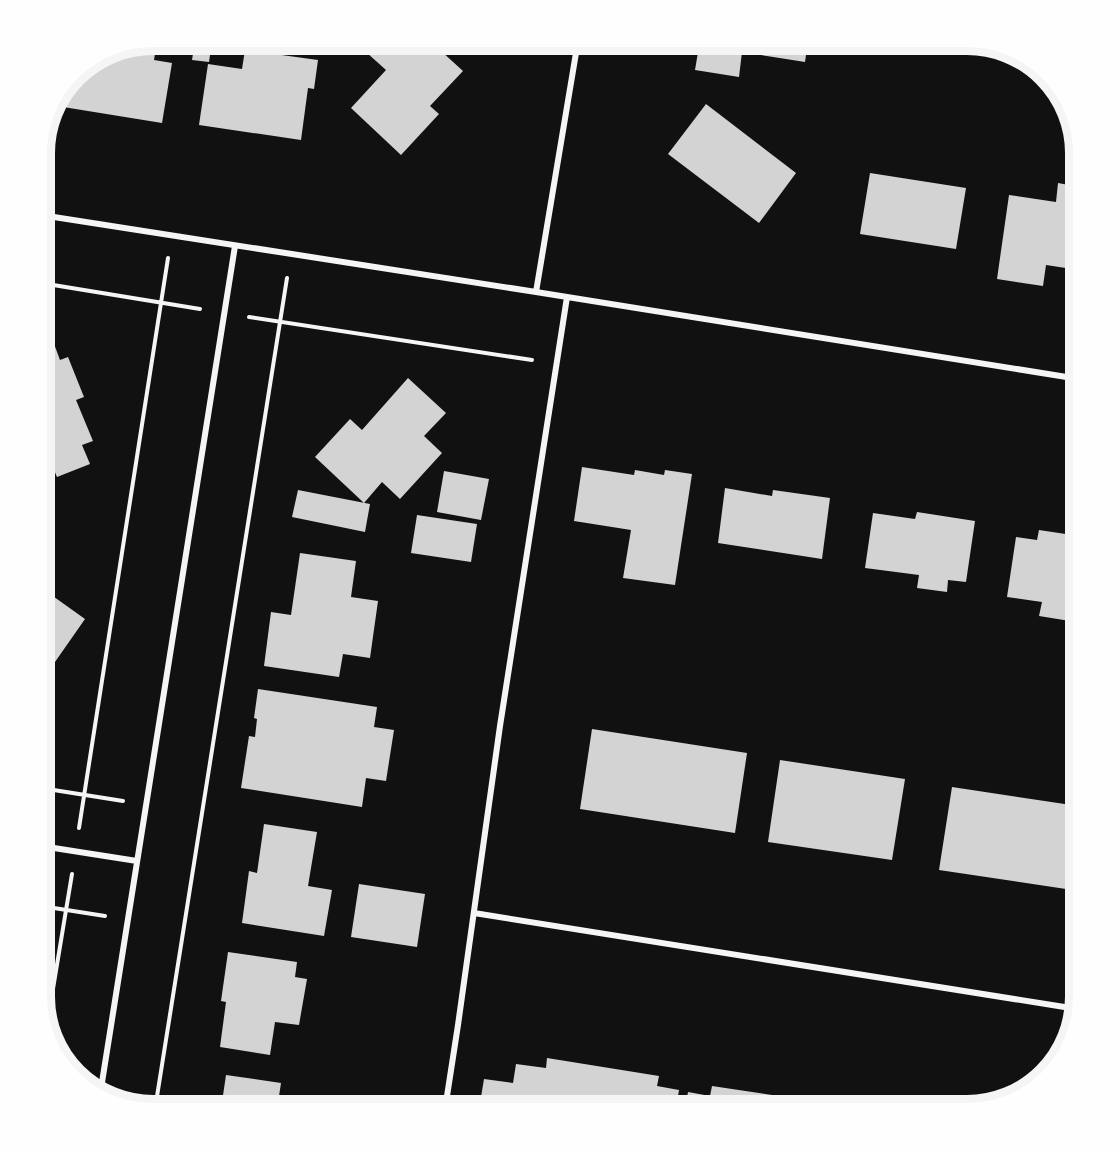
<svg xmlns="http://www.w3.org/2000/svg" width="1120" height="1150" font-family="'Titillium Web',sans-serif">
	<style>
		.building { fill: #d3d3d3 }
		.lines { fill: none; stroke-linecap: round; stroke-linejoin: round }
		.path { stroke: #f5f5f5; stroke-width: 4 }
		.minor { stroke: #f5f5f5; stroke-width: 6 }
		.rim { fill: none; stroke: #f5f5f5; stroke-width: 8 }
	</style>
	<rect width="100%" height="100%" fill="#111"/>
	<!-- building -->
	<path class="building" d="M 153,40 L 157,41 L 154,60 L 172,63 L 162,123 L 57,106 L 59,94 L 79,69 Z
		M 195,41 L 212,41 L 209,62 L 192,60 Z
		M 376,41 L 430,41 L 463,71 L 430,106 L 439,114 L 401,155 L 351,108 L 386,70 L 366,52 Z
		M 697,41 L 808,41 L 805,62 L 742,52 L 739,77 L 695,70 L 699,46 L 697,45 Z
		M 245,50 L 318,60 L 314,89 L 308,88 L 301,140 L 199,125 L 208,64 L 242,69 Z
		M 706,104 L 796,173 L 759,223 L 668,154 Z
		M 870,173 L 966,188 L 956,249 L 860,234 Z
		M 1070,175 L 1079,177 L 1079,270 L 1046,265 L 1043,286 L 997,279 L 1009,195 L 1056,202 L 1058,183 L 1069,185 Z
		M 50,333 L 60,360 L 68,357 L 84,397 L 76,400 L 93,441 L 82,445 L 90,464 L 57,477 L 49,459 L 44,461 L 41,455 L 41,337 Z
		M 408,378 L 446,413 L 424,436 L 442,453 L 400,499 L 382,482 L 364,503 L 315,457 L 350,419 L 362,430 Z
		M 582,467 L 634,475 L 635,470 L 664,475 L 665,470 L 692,474 L 675,585 L 623,578 L 631,530 L 574,521 Z
		M 444,471 L 489,479 L 481,520 L 437,512 Z
		M 725,488 L 772,496 L 773,490 L 830,498 L 822,559 L 718,543 Z
		M 298,490 L 370,504 L 365,532 L 292,517 Z
		M 917,512 L 975,521 L 966,582 L 948,580 L 947,592 L 917,588 L 919,575 L 865,568 L 873,513 L 915,519 Z
		M 417,515 L 477,524 L 471,562 L 411,553 Z
		M 1039,530 L 1079,536 L 1079,608 L 1072,607 L 1070,621 L 1039,616 L 1042,602 L 1007,597 L 1016,537 L 1037,540 Z
		M 300,553 L 356,561 L 351,597 L 378,601 L 370,658 L 343,654 L 339,677 L 264,666 L 271,612 L 291,615 Z
		M 43,589 L 85,619 L 41,682 L 41,592 Z
		M 258,689 L 377,707 L 374,727 L 394,730 L 386,781 L 366,778 L 362,807 L 241,788 L 249,736 L 255,737 L 257,719 L 254,718 Z
		M 41,692 L 50,700 L 41,713 Z
		M 592,729 L 747,753 L 735,833 L 580,809 Z
		M 780,760 L 905,779 L 892,860 L 768,842 Z
		M 952,787 L 1078,806 L 1066,889 L 939,870 Z
		M 264,824 L 317,832 L 308,886 L 332,890 L 324,936 L 242,923 L 249,871 L 257,873 Z
		M 359,884 L 425,894 L 417,947 L 351,937 Z
		M 228,952 L 297,962 L 295,977 L 307,979 L 299,1025 L 275,1022 L 270,1055 L 220,1047 L 226,1002 L 221,1001 Z
		M 547,1058 L 659,1076 L 657,1086 L 679,1090 L 676,1109 L 479,1109 L 484,1079 L 513,1083 L 516,1064 L 546,1068 Z
		M 226,1075 L 281,1083 L 277,1109 L 221,1109 Z
		M 712,1086 L 832,1104 L 831,1109 L 685,1109 L 688,1092 L 710,1096 Z"/>
	<g class="lines">
		<!-- path -->
		<path class="path" d="M 41,283 L 200,309
			M 249,317 L 532,360
			M 41,788 L 123,801
			M 79,828 L 168,258
			M 41,906 L 105,916
			M 48,1019 L 72,874
			M 155,1109 L 287,278"/>
		<!-- minor -->
		<path class="minor" d="M 41,215 L 536,292 L 1079,379
			M 536,292 L 578,41
			M 41,846 L 137,861
			M 474,913 L 1077,1009
			M 100,1095 L 235,246
			M 445,1109 L 458,1025 L 500,726 L 567,297"/>
	</g>
	<!-- crop -->
	<path d="M0 0H1120V1150H0ZM153 51H967A102 102 0 0 1 1069 153V997A102 102 0 0 1 967 1099H153A102 102 0 0 1 51 997V153A102 102 0 0 1 153 51Z" fill="#fefefe" fill-rule="evenodd"/>
	<path class="rim" d="M153 51H967A102 102 0 0 1 1069 153V997A102 102 0 0 1 967 1099H153A102 102 0 0 1 51 997V153A102 102 0 0 1 153 51Z"/>
</svg>
